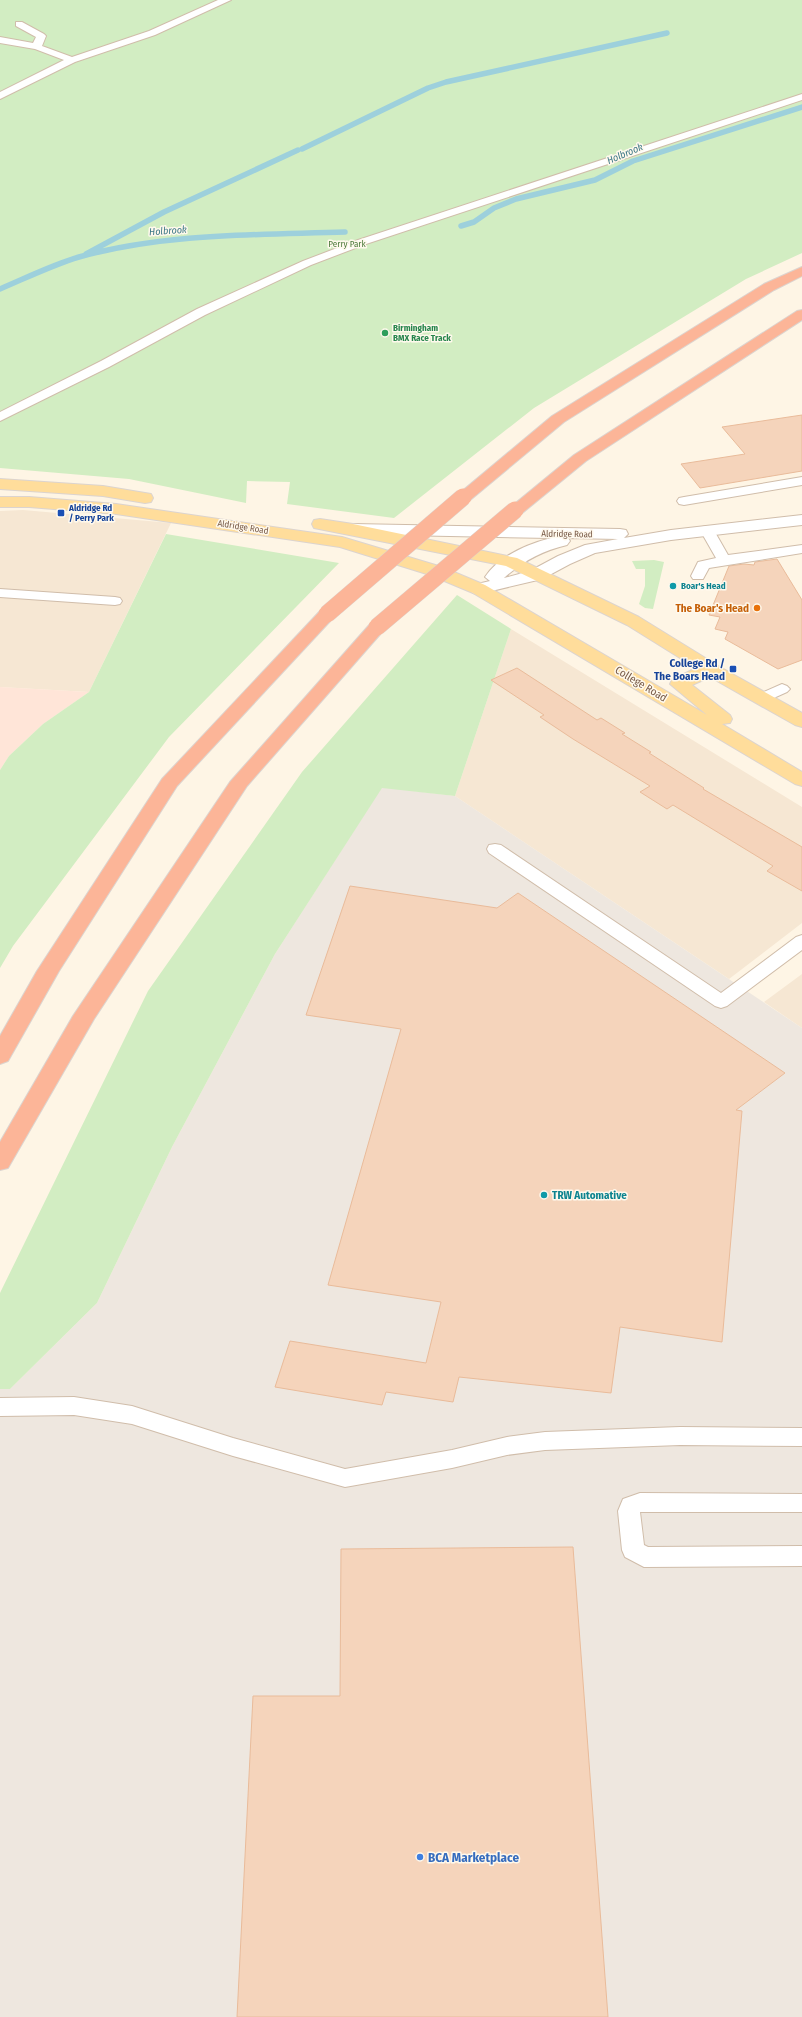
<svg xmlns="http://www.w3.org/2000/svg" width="802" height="2017" font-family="'Fira Sans Condensed',sans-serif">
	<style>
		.residential { fill: #f6e7d3 }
		.commercial { fill: #ffe5d8 }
		.industrial { fill: #eee7df }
		.green { fill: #d2edc2 }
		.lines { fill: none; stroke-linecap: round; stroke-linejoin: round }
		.stream { stroke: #9dd0dc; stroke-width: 5.5 }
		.building { fill: #f5d4bb; stroke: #e9bb9a }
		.service-casing { stroke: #d0bdaa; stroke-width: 2 }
		.tertiary-casing { stroke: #d0bdaa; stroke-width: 2 }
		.primary-casing { stroke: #dcd4cf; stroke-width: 2 }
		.motorway-casing { stroke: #dcd4cf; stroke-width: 2 }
		.service { fill: #fff; fill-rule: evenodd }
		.tertiary { fill: #fff; fill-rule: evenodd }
		.primary { fill: #ffdd9b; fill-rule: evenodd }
		.motorway { fill: #fcb598; fill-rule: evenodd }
		.motorway-bridge-casing { stroke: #dcd4cf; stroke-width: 18; stroke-linecap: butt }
		.motorway-bridge { stroke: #fcb598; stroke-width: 17 }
		.leisure-dot { fill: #2e9e5b; stroke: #fff9ed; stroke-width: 1.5 }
		.transit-dot { fill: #1a4fb4; stroke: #fff9ed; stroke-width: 1.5 }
		.culture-dot { fill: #0f9aa8; stroke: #fff9ed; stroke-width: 1.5 }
		.food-dot { fill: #e8710a; stroke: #fff9ed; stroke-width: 1.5 }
		.shop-dot { fill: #3f7fe0; stroke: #fff9ed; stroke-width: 1.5 }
		.labels { text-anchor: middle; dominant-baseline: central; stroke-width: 3; stroke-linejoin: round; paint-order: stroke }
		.far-park-label { font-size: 9px; fill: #4c7a3c; stroke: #fff9ed }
		.far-leisure-label { font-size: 9px; font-weight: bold; fill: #27864d; stroke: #fff9ed; text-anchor: start }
		.far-transit-label { font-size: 9px; font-weight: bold; fill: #164399; stroke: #fff9ed; text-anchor: start }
		.far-street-label { font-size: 9px; fill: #795b48; stroke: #fff9ed }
		.far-culture-label { font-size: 9px; font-weight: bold; fill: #0d838f; stroke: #fff9ed; text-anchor: start }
		.far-water-label { font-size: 10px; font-style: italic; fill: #3d7887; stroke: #fff9ed }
		.food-label { font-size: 11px; font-weight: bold; fill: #c56008; stroke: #fff9ed; text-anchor: end }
		.transit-label { font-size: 11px; font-weight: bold; fill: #164399; stroke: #fff9ed; text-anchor: end }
		.street-label { font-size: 11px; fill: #795b48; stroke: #fff9ed }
		.culture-label { font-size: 11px; font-weight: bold; fill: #0d838f; stroke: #fff9ed; text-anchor: start }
		.near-shop-label { font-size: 13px; font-weight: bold; fill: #366cbe; stroke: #fff9ed; text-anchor: start }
	</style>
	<rect width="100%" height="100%" fill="#fef5e5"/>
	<!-- residential -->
	<path class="residential" d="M 23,510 L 171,523 L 89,692 L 0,687 L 0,511 Z
		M 511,629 L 802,807 L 802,923 L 729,979 L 455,796 Z
		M 802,974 L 802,1028 L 764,1002 Z"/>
	<!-- commercial -->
	<path class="commercial" d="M 0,687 L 89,692 L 43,724 L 9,756 L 0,770 Z"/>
	<!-- industrial -->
	<path class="industrial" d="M 382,787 L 455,796 L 802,1028 L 802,2017 L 0,2017 L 0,1389 L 10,1389 L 97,1303 L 172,1147 L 275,954 Z"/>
	<!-- green -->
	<path class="green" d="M 0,0 L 802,0 L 802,253 L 746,279 L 534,408 L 394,518 L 287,504 L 290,482 L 247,481 L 246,503 L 129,479 L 0,468 Z
		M 166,534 L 339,563 L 169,737 L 13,946 L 0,968 L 0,770 L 9,756 L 43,724 L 89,692 Z
		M 654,560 L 664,562 L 653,609 L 645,608 L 639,604 L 645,586 L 645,569 L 636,569 L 632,561 Z
		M 457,595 L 511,629 L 455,796 L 382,788 L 275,954 L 172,1147 L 97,1303 L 10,1389 L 0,1389 L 0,1293 L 148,991 L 302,772 Z"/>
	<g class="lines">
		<!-- stream -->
		<path class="stream" d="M 302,149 L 428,88 L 446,82 L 667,33
			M 461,226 L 474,222 L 494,208 L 516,199 L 595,180 L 633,161 L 802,107
			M 86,254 L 164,212 L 298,150
			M 0,289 C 26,278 52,265 79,257 C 165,233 256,235 345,232"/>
	</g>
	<!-- building -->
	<path class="building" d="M 802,415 L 802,471 L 700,488 L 681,464 L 745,454 L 722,427 Z
		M 777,559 L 802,600 L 802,660 L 778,669 L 725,639 L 728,632 L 715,629 L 720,617 L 709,615 L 729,566 L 744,564 L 754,565 L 755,562 Z
		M 517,668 L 597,720 L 601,718 L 625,733 L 622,734 L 651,752 L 649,753 L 704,788 L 703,789 L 802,847 L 802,891 L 767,871 L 773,866 L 673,805 L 667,809 L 640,792 L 650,786 L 573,739 L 540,717 L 544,715 L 491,680 Z
		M 350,886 L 497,908 L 518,893 L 785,1073 L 736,1110 L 742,1111 L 722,1342 L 620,1327 L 611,1393 L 459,1377 L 453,1402 L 386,1392 L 382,1405 L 275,1387 L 290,1341 L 426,1363 L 441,1302 L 328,1285 L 401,1029 L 306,1015 Z
		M 573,1547 L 608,2017 L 237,2017 L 253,1696 L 340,1696 L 341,1549 Z"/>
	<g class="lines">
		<!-- service casing -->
		<g class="service-casing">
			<path id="service" d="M 218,0 L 231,0 L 155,35 L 75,62 L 0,99 L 0,92 L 64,60 L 35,49 L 0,43 L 0,37 L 33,43 L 36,37 L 16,26 L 16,22 L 22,22 L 44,34 L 46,36 L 42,46 L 72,57 L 149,31 Z
				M 802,94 L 802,100 L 366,244 L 311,265 L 205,315 L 109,367 L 0,421 L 0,412 L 101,361 L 197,309 L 303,261 L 358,240 Z
				M 802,477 L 802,485 L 684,505 L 679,504 L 677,501 L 679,498 L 684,497 Z
				M 707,526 L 712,527 L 728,555 L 802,545 L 802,553 L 709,568 L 703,579 L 693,579 L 691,576 L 698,562 L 716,558 L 700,530 L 702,527 Z
				M 0,589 L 115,597 L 120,598 L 122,601 L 120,604 L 115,605 L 0,597 Z
				M 782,684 L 787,686 L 790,689 L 787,692 L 767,701 L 757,701 L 754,698 L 757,695 Z
				M 495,844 L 501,845 L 721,993 L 796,937 L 802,935 L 802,950 L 727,1006 L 721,1008 L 715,1006 L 489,853 L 487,849 L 489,845 Z
				M 74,1397 L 132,1406 L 233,1438 L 345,1469 L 452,1450 L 507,1437 L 545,1432 L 680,1427 L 802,1428 L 802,1446 L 680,1445 L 545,1450 L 507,1455 L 452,1468 L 345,1487 L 233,1456 L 132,1424 L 74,1415 L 0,1416 L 0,1398 Z
				M 640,1493 L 802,1494 L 802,1512 L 640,1512 L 644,1545 L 648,1547 L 802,1546 L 802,1566 L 644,1567 L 625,1557 L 622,1550 L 618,1511 L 623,1499 Z"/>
		</g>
		<!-- tertiary casing -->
		<g class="tertiary-casing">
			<path id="tertiary" d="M 802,515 L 802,525 L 671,540 L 595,553 L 570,564 L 542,579 L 479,594 L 473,593 L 470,589 L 473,585 L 490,581 L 485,577 C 499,556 528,544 551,538 L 353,534 L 347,533 L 345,529 L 347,525 L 353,524 L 620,529 L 626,530 L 628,534 L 624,538 L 671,530 ZM 568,538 L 618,539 L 585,545 L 558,556 L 530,571 L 504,578 C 523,561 542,551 567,545 L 570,541 Z"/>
		</g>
		<!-- primary casing -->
		<g class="primary-casing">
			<path id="primary" d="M 0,479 L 103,486 L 151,494 L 153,498 L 151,502 L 145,503 L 103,496 L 0,489 Z
				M 0,497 L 29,497 L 116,504 L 342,537 L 442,567 L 485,585 L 707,715 L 670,684 L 672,680 L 696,668 L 627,625 L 506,566 L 314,528 L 312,524 L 314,520 L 320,519 L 353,524 L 517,558 L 639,617 L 720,667 L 802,713 L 802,727 L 795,725 L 710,677 L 692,685 L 730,715 L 732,719 L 730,723 L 722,724 L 802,772 L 802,786 L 795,784 L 473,593 L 430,575 L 340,547 L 116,514 L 29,507 L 0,507 Z"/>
		</g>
		<!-- motorway casing -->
		<g class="motorway-casing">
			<path id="motorway" d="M 802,267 L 802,276 L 774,290 L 564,422 L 469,501 L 463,502 L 457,501 L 455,497 L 552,416 L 764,284 Z
				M 802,310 L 802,320 L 586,461 L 521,514 L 515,515 L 509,514 L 507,510 L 574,455 L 797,311 Z
				M 327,609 L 333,610 L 336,614 L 333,618 L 177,786 L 59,971 L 8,1061 L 0,1064 L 0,1036 L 37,971 L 162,779 L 321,610 Z
				M 377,622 L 383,623 L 386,627 L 383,631 L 247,786 L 94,1019 L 8,1168 L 0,1170 L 0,1142 L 73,1016 L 230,782 L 371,623 Z"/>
		</g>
		<!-- service -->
		<use href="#service" class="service"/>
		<!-- tertiary -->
		<use href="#tertiary" class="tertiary"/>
		<!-- primary -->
		<use href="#primary" class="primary"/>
		<!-- motorway -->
		<use href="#motorway" class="motorway"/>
		<!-- motorway-bridge casing -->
		<g class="motorway-bridge-casing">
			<path id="motorway-bridge" d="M 327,614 L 463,497
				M 377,627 L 515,510"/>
		</g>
		<!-- motorway-bridge -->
		<use href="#motorway-bridge" class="motorway-bridge"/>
	</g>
	<!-- markers -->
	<circle class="leisure-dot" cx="385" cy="333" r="4"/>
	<g class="transit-dot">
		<rect x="57" y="509" width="8" height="8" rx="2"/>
		<rect x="729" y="665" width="8" height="8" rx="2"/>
	</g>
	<g class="culture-dot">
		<circle cx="673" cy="586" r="4"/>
		<circle cx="544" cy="1195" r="4"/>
	</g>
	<circle class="food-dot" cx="757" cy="608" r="4"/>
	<circle class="shop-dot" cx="420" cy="1857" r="4"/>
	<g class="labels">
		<!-- far-park labels -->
		<g class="far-park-label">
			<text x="347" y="244">Perry Park</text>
		</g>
		<!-- far-leisure labels -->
		<g class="far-leisure-label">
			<text x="393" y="328">Birmingham<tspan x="393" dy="10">BMX Race Track</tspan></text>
		</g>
		<!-- far-transit labels -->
		<g class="far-transit-label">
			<text x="69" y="508">Aldridge Rd<tspan x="69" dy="10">/ Perry Park</tspan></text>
		</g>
		<!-- far-street labels -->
		<g class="far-street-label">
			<text transform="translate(243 527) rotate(9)">Aldridge Road</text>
			<text transform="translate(567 534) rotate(1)">Aldridge Road</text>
		</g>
		<!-- far-culture labels -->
		<g class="far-culture-label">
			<text x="681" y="586">Boar's Head</text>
		</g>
		<!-- far-water labels -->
		<g class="far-water-label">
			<text transform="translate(625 154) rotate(-23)">Holbrook</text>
			<text transform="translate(168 231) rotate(-4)">Holbrook</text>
		</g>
		<!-- food labels -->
		<g class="food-label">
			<text x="749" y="608">The Boar's Head</text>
		</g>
		<!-- transit labels -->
		<g class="transit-label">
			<text x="725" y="663">College Rd /<tspan x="725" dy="13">The Boars Head</tspan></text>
		</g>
		<!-- street labels -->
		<g class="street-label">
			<text transform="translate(641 684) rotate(31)">College Road</text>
		</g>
		<!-- culture labels -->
		<g class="culture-label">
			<text x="552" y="1195">TRW Automative</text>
		</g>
		<!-- near-shop labels -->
		<g class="near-shop-label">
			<text x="428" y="1857">BCA Marketplace</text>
		</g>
	</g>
</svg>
